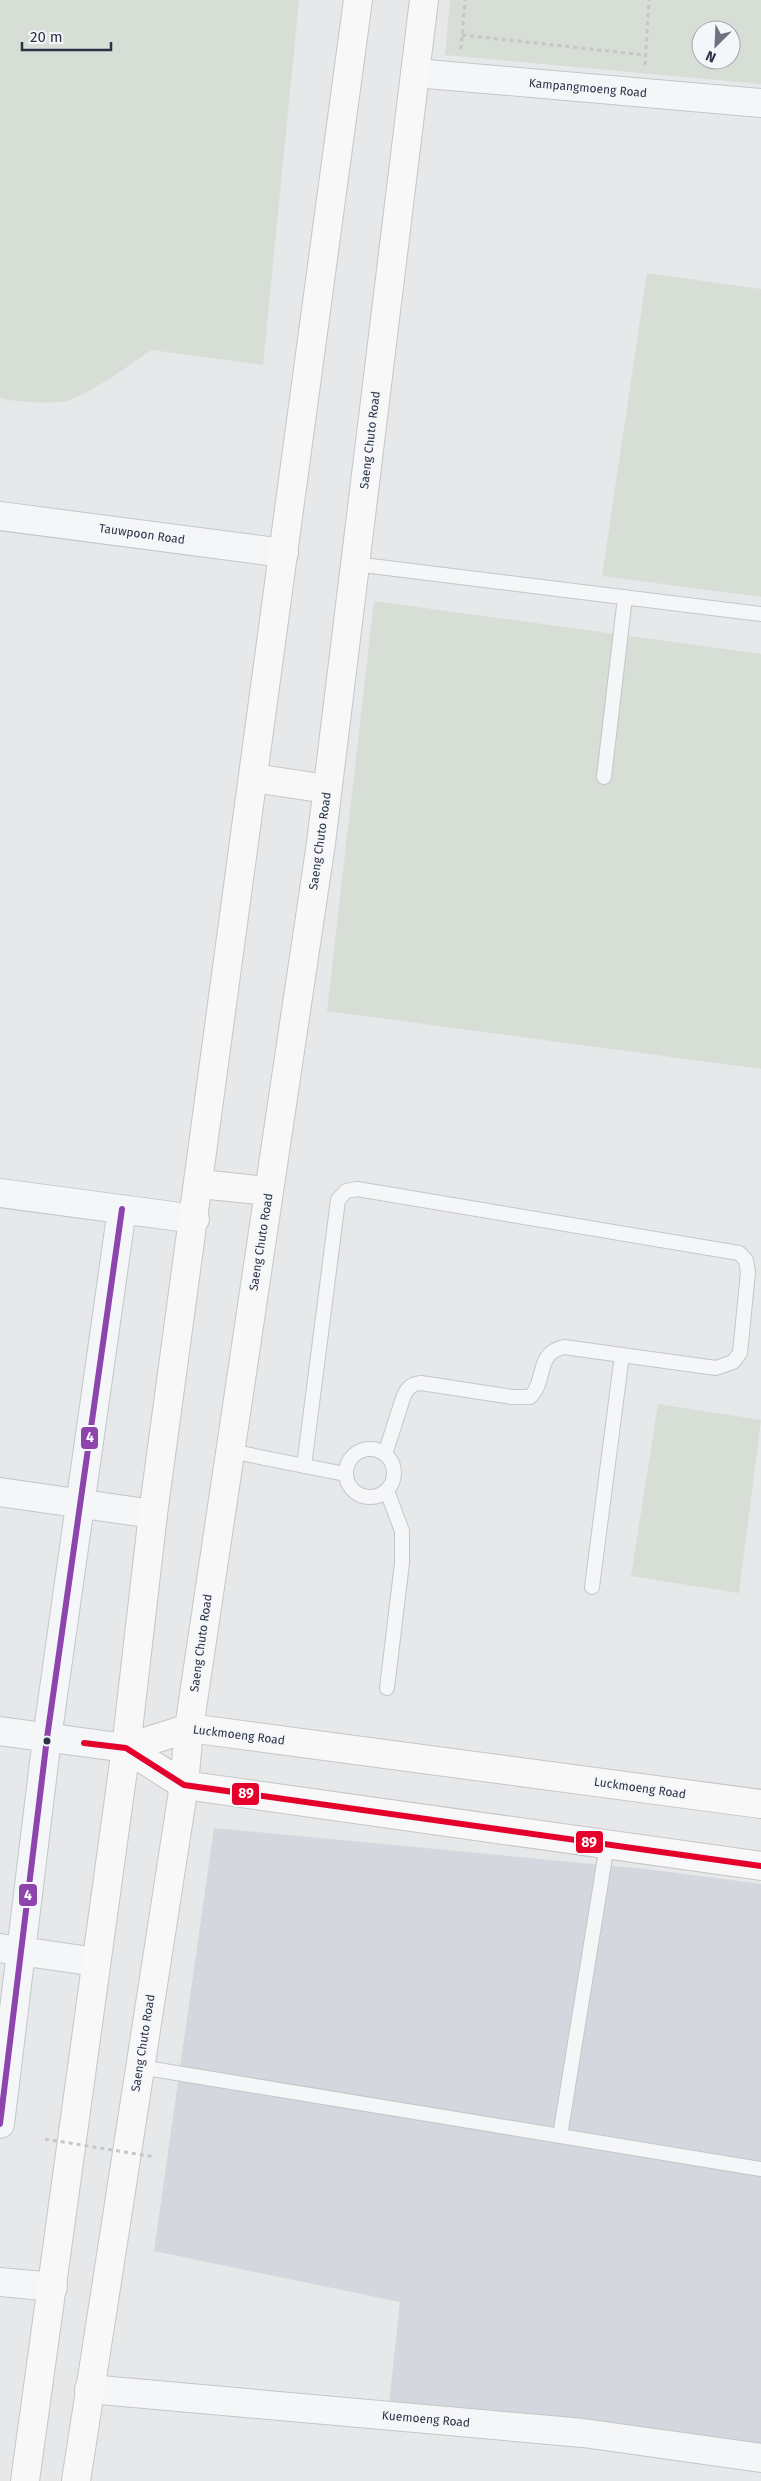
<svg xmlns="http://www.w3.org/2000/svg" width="761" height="2481" font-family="'Fira Sans',sans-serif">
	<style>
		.built { fill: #d4d7dd }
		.green { fill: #d6ded6; fill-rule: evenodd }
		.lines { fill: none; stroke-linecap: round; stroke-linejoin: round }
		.lane-casing { stroke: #c4c6c8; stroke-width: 16 }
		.street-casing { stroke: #c4c6c8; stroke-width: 30 }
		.secondary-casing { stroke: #c4c6c8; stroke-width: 30 }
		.path { stroke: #c5c6ca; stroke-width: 3; stroke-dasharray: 4 4; stroke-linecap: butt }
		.lane { stroke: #f5f6f7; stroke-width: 14 }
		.street { stroke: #f5f6f7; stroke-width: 28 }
		.secondary { stroke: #f8f8f8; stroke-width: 28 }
		.path-bridge { stroke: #c5c6ca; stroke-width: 3; stroke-dasharray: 4 4; stroke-linecap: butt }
		.bus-1-casing { stroke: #f4f6f9; stroke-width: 10 }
		.bus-2-casing { stroke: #f4f6f9; stroke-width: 10 }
		.bus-1 { stroke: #e4002b; stroke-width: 6 }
		.bus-2 { stroke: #8e44ad; stroke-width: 6 }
		.bus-dot { fill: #2b3445; stroke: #f4f6f9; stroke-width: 2 }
		.labels { text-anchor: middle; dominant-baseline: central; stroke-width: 4; stroke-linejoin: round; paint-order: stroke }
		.street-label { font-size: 12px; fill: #2b3445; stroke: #f4f6f9 }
		.line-badge { stroke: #f4f6f9; stroke-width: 2 }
		.badge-label { font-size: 14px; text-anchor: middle; font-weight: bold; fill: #fff }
	</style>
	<rect width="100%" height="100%" fill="#e6e8ea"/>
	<!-- built -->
	<path class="built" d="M 214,1828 L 646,1869 L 761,1884 L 761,2451 L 389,2403 L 400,2302 L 154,2251 Z"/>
	<!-- green -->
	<path class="green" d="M 0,0 L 299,0 L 263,365 L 152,350 C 125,367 99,389 69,400 C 55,405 14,402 0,398 Z
		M 450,0 L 761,0 L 761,84 L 445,55 ZM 701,30 L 731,30 L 731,60 L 701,60 Z
		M 647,273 L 761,289 L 761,597 L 602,576 Z
		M 374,601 L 761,654 L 761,1069 L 327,1011 Z
		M 658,1404 L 761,1420 L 739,1593 L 631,1576 Z"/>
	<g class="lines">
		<!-- lane casing -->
		<g class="lane-casing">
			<path id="lane" d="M 355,564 L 761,614
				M 604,777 L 625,597
				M346 1473a24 24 0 1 1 48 0a24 24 0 1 1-48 0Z
				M 230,1451 L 345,1474
				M 304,1466 L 338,1200 L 346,1191 L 357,1189 L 739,1253 L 746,1260 L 748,1272 L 740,1353 L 733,1362 L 716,1368 L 564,1347 C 535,1353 547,1381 530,1397 L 512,1397 L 421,1383 C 411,1384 407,1388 403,1398 L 385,1454
				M 387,1491 L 402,1531 L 402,1563 L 387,1688
				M 592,1587 L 622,1355
				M 140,2067 L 761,2169
				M 560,2136 L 607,1845"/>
		</g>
		<!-- street casing -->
		<g class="street-casing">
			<path id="street" d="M 415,73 L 761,103
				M 0,516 L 284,553
				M 0,1193 L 195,1219
				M 0,1492 L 153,1514
				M 0,1731 L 126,1748
				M 0,1948 L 96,1962
				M 0,2124 L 47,1738 L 122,1209
				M 0,2282 L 53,2287
				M 89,2389 L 583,2433 L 761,2458"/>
		</g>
		<!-- secondary casing -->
		<g class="secondary-casing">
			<path id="secondary" d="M 254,778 L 327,789
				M 200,1184 L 268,1191
				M 126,1748 L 184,1785 L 761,1866
				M 126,1748 L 189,1728 L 761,1804
				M 25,2481 L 126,1748 L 153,1514 L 358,0
				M 76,2481 L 184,1785 L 189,1728 L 321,843 L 424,0"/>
		</g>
		<!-- path -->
		<path class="path" d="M 462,35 L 645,55
			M 461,49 L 465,0
			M 645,65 L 649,0"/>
		<!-- lane -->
		<use href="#lane" class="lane"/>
		<!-- street -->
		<use href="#street" class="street"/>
		<!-- secondary -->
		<use href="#secondary" class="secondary"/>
		<!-- path-bridge -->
		<path class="path-bridge" d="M 45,2139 L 155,2157"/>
		<!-- bus-1 casing -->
		<g class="bus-1-casing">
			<path id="bus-1" d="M 84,1743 L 126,1748 L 184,1785 L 761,1866"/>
		</g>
		<!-- bus-2 casing -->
		<g class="bus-2-casing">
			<path id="bus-2" d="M 0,2124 L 47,1738 L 122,1209"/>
		</g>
		<!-- bus-1 -->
		<use href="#bus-1" class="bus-1"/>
		<!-- bus-2 -->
		<use href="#bus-2" class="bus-2"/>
	</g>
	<!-- markers -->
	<circle class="bus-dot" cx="47" cy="1741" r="4.5"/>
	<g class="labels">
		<!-- street labels -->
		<g class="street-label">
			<text transform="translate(588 88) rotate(5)">Kampangmoeng Road</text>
			<text transform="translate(370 440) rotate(-83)">Saeng Chuto Road</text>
			<text transform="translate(142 534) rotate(8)">Tauwpoon Road</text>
			<text transform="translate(320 841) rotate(-82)">Saeng Chuto Road</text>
			<text transform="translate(261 1242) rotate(-81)">Saeng Chuto Road</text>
			<text transform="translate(201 1643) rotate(-82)">Saeng Chuto Road</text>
			<text transform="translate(239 1735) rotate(7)">Luckmoeng Road</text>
			<text transform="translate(640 1788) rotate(8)">Luckmoeng Road</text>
			<text transform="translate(143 2043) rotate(-81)">Saeng Chuto Road</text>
			<text transform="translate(426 2419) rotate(5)">Kuemoeng Road</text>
		</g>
	</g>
	<g class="line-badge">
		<rect x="80" y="1426" width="19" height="24" rx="5" fill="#8e44ad"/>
		<rect x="231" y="1782" width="29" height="24" rx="5" fill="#e4002b"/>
		<rect x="575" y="1830" width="29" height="24" rx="5" fill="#e4002b"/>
		<rect x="18" y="1883" width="20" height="24" rx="5" fill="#8e44ad"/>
	</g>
	<g class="badge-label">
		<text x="90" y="1442">4</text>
		<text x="246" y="1798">89</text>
		<text x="589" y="1847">89</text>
		<text x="28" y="1900">4</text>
	</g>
	<!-- north arrow -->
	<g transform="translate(716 45) rotate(204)"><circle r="24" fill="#f4f6f9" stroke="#a4a8b1"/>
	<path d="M0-4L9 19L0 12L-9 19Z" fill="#6c737f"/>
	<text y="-8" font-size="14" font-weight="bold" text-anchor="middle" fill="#2b3445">N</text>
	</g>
	<!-- scale -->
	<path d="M22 42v8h89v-8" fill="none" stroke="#2b3445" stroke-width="2.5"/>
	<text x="30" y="42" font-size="15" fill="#2b3445" stroke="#f4f6f9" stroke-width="4" paint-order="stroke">20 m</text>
</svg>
